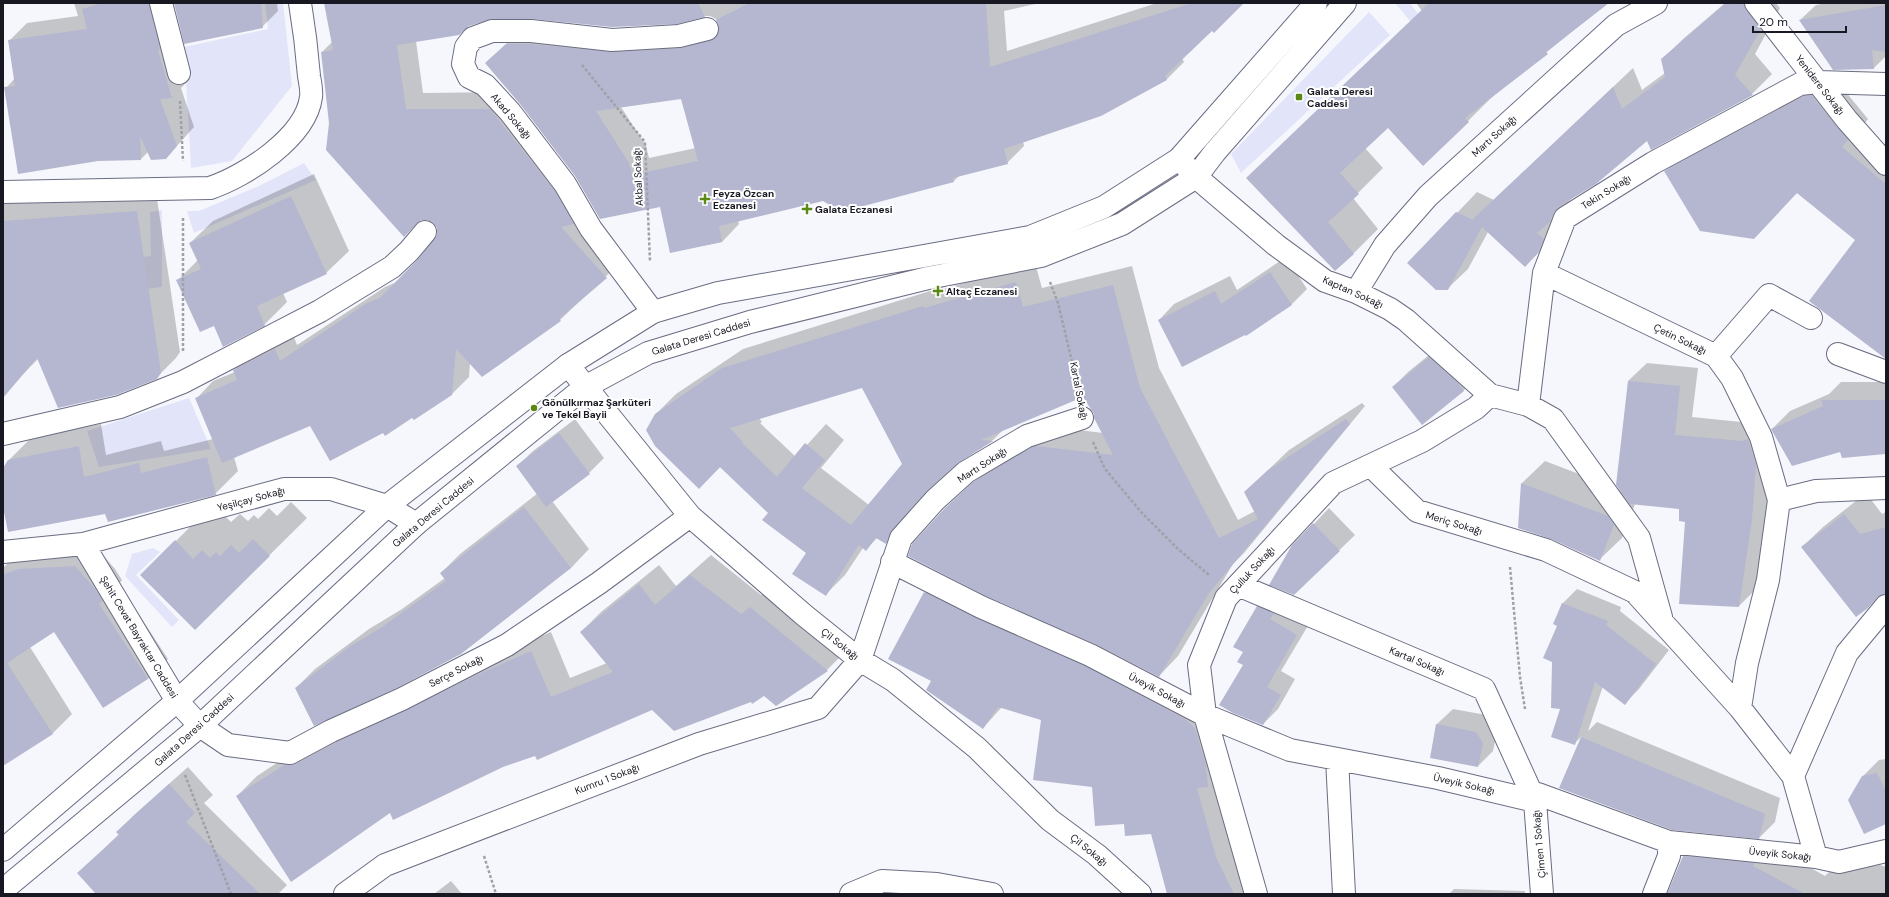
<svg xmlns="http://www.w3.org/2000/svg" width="1889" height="897" font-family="'DM Sans',sans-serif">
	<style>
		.green { fill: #e2e4f9 }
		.shadow { fill: #0003; fill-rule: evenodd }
		.building { fill: #b4b7cf; fill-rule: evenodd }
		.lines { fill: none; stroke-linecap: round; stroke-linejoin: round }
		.minor-casing { stroke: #6a6c82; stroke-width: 24 }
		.secondary-casing { stroke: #6a6c82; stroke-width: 24 }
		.path { stroke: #a0a1a8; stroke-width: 2.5; stroke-dasharray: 3 2; stroke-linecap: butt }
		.minor { stroke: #fff; stroke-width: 22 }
		.secondary { stroke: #fff; stroke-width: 22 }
		.poi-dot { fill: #5c8817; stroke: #fff; stroke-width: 1.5 }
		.labels { text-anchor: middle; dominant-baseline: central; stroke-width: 4; stroke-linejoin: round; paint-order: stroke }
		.street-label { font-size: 10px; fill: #171821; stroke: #fff }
		.poi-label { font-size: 10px; font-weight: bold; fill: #171821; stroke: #fff; text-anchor: start }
	</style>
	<rect width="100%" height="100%" fill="#f6f7fc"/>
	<!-- green -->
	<path class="green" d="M 265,3 L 283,3 L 292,86 L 232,161 L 191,168 L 184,47 L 268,29 Z
		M 1395,3 L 1410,3 L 1456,65 L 1449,68 Z
		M 1369,12 L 1390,35 L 1241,173 L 1231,154 Z
		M 304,163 L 316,180 L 194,233 L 187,211 L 199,211 L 259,186 Z
		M 162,210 L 162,287 L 87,296 L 85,262 L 151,256 L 150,212 Z
		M 189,398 L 211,449 L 99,467 L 87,431 Z
		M 153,548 L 160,552 L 136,575 L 179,620 L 172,627 L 125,576 L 132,554 Z"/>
	<!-- shadow -->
	<path class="shadow" d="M 74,3 L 171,3 L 176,32 L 190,79 L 181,88 L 194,127 L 166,158 L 148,152 L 141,159 L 98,160 L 6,88 L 15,78 L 9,41 L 27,23 L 78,16 Z
		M 175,3 L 277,3 L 278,11 L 262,27 Z
		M 325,3 L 1040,3 L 1004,11 L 1007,51 L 1157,3 L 1242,3 L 1182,58 L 1184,62 L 1166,80 L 1023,141 L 1024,146 L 1007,163 L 960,175 L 954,181 L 823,200 L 738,220 L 739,224 L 722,242 L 671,252 L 661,206 L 576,176 L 521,104 L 486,63 L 524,27 L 630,36 L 700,31 L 720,25 L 716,19 L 710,16 L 704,16 L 492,18 L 416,41 L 423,93 L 507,92 L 572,174 L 590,206 L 582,214 L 623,260 L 560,320 L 482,376 L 470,363 L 469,377 L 451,395 L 384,431 L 311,425 L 234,457 L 238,471 L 215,494 L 106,513 L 3,502 L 3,470 L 9,460 L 32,437 L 101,424 L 106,455 L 161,441 L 164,451 L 213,439 L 196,399 L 213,381 L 235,372 L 234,370 L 252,353 L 292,332 L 297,345 L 385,287 L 399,281 L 419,260 L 438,235 L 438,228 L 434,222 L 427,219 L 421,219 L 404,236 L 330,123 L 322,52 L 332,42 ZM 681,98 L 696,148 L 649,158 L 646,146 L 621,107 Z
		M 1416,3 L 1607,3 L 1493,96 L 1468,121 L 1388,127 L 1365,148 L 1383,168 L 1353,198 L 1378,229 L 1353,254 L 1247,178 L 1422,11 Z
		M 1725,3 L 1776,3 L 1780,8 L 1755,54 L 1772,74 L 1752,94 L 1648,140 L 1572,198 L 1558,213 L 1545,246 L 1525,266 L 1488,232 L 1468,269 L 1447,289 L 1457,213 L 1477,192 L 1494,200 L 1633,68 L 1642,90 L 1665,73 L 1662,60 L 1683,39 Z
		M 1827,3 L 1886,3 L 1886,56 L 1874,68 L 1834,69 L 1800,20 L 1816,5 Z
		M 1832,75 L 1868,119 L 1862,127 L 1886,147 L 1886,358 L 1856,240 L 1797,193 L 1665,172 L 1686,151 Z
		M 314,174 L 349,251 L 326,273 L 283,293 L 287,302 L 264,325 L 215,325 L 178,280 L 198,260 L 190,243 L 213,221 Z
		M 156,192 L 180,352 L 176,358 L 156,378 L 39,358 L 15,382 L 3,385 L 3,203 Z
		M 1286,257 L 1307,289 L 1292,304 L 1246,335 L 1159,320 L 1174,304 L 1230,276 L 1237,290 Z
		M 1035,263 L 1042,288 L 1132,266 L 1159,368 L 1238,520 L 1255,511 L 1265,473 L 1289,450 L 1362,403 L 1365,406 L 1244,553 L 1233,564 L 1178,656 L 1159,676 L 945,510 L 994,463 L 1056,427 L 1103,433 L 1095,413 L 1083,396 L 1004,429 L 993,440 L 957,462 L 937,480 L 911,509 L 905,523 L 886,543 L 877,538 L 866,549 L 863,548 L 845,575 L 826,594 L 807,553 L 769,513 L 720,467 L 699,488 L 656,414 L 676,394 L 743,349 L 943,287 L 943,289 ZM 862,387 L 904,465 L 869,505 L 821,468 L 844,440 L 826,424 L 796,457 L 760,423 L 762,422 L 759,418 Z
		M 1445,342 L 1479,375 L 1463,391 L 1393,387 L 1408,372 Z
		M 1647,363 L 1698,368 L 1692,417 L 1761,424 L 1766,421 L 1774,446 L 1770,500 L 1757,588 L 1739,606 L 1686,521 L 1681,508 L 1635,504 L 1622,538 L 1599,560 L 1552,538 L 1519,528 L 1522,483 L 1545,461 L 1621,490 L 1628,381 Z
		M 1841,382 L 1886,382 L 1886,453 L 1841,451 L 1772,429 L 1790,411 L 1829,394 Z
		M 575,419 L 604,458 L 589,473 L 552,501 L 589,549 L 571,568 L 296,688 L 315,669 L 369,629 L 402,609 L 445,578 L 441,573 L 460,554 L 538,493 L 517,466 L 533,451 Z
		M 1866,493 L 1882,514 L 1886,512 L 1886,593 L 1802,547 L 1823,527 Z
		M 291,502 L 307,518 L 195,629 L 142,575 L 213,504 L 231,522 L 240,514 L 248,521 L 254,515 L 258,519 L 269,508 L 277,516 Z
		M 1329,508 L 1355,535 L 1294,594 L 1293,546 Z
		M 95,546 L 115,569 L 122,580 L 119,584 L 168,659 L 148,679 L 55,631 L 30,647 L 72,714 L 52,734 L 3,765 L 3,568 L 11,560 Z
		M 711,555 L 761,595 L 771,588 L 847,650 L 827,670 L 776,705 L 764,695 L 751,701 L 653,709 L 502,766 L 391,811 L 237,796 L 257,776 L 304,745 L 497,655 L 551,632 L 570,678 L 607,663 L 581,632 L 601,612 L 659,565 L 676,586 Z
		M 942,576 L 1202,702 L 1259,894 L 1172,894 L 1152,833 L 1125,823 L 1093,786 L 1042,719 L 1002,707 L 983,728 L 933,681 L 925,593 Z
		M 1577,589 L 1621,607 L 1620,611 L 1669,650 L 1639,689 L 1625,703 L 1603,686 L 1588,731 L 1597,722 L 1780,798 L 1775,822 L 1759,838 L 1560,788 L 1582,736 L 1574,744 L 1562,708 L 1559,625 L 1554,623 L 1563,603 Z
		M 1273,592 L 1312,619 L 1281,671 L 1295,679 L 1278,709 L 1263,724 L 1244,665 L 1244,652 L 1258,607 Z
		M 1453,709 L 1492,716 L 1498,727 L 1493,751 L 1478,766 L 1431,757 L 1437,724 Z
		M 1886,759 L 1886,823 L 1863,776 L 1879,760 Z
		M 188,767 L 213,795 L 204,803 L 287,885 L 278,894 L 98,894 L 79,873 L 119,834 L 117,832 L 135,814 Z
		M 1703,837 L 1772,846 L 1825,876 L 1830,871 L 1880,865 L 1886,867 L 1886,894 L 1683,894 L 1684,857 Z
		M 451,881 L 462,894 L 434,894 Z
		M 1454,889 L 1525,891 L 1525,894 L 1449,894 Z"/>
	<!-- building -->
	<path class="building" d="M 102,3 L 149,3 L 160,49 L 158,50 L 172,98 L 160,99 L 177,146 L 166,159 L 151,160 L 140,136 L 141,160 L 98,161 L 18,174 L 4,87 L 15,86 L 8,40 L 87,29 L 82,9 Z
		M 174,3 L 261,3 L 263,28 L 184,44 Z
		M 324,3 L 698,3 L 705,17 L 677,24 L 612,27 L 532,19 L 492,19 L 469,26 L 459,35 L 397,45 L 406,109 L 490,109 L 555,191 L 574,224 L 561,227 L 607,278 L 559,319 L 561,321 L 482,377 L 456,349 L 452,395 L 414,420 L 412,418 L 385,436 L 383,433 L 330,461 L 310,426 L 222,463 L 195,398 L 237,380 L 233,370 L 275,349 L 280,361 L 367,303 L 380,298 L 418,259 L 437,235 L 437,228 L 433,223 L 427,220 L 421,220 L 416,224 L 404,237 L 326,150 L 329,123 L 321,52 L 333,50 Z
		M 749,3 L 986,3 L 990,67 L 1192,3 L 1244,3 L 1214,33 L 1212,31 L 1165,76 L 1167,80 L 1101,116 L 1004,149 L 1008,164 L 953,178 L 954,182 L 841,212 L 823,201 L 719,226 L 722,242 L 670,253 L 660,207 L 600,219 L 575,176 L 520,104 L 485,63 L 506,44 L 530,44 L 613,52 L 682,48 L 715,38 L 719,32 L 719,26 L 716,20 ZM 681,99 L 698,161 L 632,175 L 629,163 L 596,111 Z
		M 1429,3 L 1609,3 L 1546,52 L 1548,54 L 1465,118 L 1469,122 L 1423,166 L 1388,128 L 1340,173 L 1359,194 L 1328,222 L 1354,254 L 1335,271 L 1246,178 Z
		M 1726,3 L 1742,3 L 1761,29 L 1735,75 L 1753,95 L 1651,150 L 1647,141 L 1596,184 L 1558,207 L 1553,214 L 1550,222 L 1537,233 L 1544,239 L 1538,253 L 1525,267 L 1482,227 L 1448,290 L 1436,290 L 1407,263 L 1456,212 L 1475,221 L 1473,219 L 1613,87 L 1622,109 L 1665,77 L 1661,59 Z
		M 1886,5 L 1886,52 L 1872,50 L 1874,69 L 1833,70 L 1799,20 Z
		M 1811,95 L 1848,140 L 1842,147 L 1886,184 L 1886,359 L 1809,301 L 1855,240 L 1797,193 L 1754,239 L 1700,231 L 1664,171 L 1804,96 Z
		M 291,196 L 327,274 L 257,306 L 265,326 L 223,347 L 214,326 L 200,332 L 176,280 L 201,269 L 189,243 Z
		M 137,211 L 161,373 L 157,379 L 116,395 L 58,408 L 37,358 L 3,398 L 3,221 Z
		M 1270,272 L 1292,305 L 1246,336 L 1245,335 L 1182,367 L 1158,320 L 1215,291 L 1221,304 Z
		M 1016,282 L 1023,307 L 1113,285 L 1140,388 L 1219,538 L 1258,519 L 1244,492 L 1268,470 L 1346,419 L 1350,424 L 1209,593 L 1159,677 L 1095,644 L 986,596 L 908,556 L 912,544 L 944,509 L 973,482 L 1032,447 L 1036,446 L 1113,455 L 1094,418 L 1094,414 L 1083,397 L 981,440 L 993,441 L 958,463 L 927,491 L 892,530 L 886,544 L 876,538 L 866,551 L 859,545 L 826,596 L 792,574 L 806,553 L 762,520 L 768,513 L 720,467 L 699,489 L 655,446 L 646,430 L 655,414 L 722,368 L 923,306 L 924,308 ZM 862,388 L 902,464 L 851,525 L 802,488 L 825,460 L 805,443 L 777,477 L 742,443 L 743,442 L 730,428 Z
		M 1429,357 L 1456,381 L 1464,391 L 1422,425 L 1392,387 Z
		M 1628,381 L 1680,386 L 1675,435 L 1742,441 L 1748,439 L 1756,465 L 1752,519 L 1739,607 L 1679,604 L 1685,522 L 1679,521 L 1679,509 L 1630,504 L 1616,485 Z
		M 1821,400 L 1886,400 L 1886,454 L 1842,458 L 1840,452 L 1792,466 L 1771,429 L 1823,406 Z
		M 559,433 L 590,474 L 546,507 L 516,466 Z
		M 79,446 L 84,477 L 139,463 L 141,473 L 207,457 L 216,495 L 108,522 L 105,514 L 8,532 L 3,507 L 3,468 L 8,460 Z
		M 1521,483 L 1608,516 L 1614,525 L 1600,561 L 1551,539 L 1518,528 Z
		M 524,507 L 571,568 L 461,654 L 397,688 L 314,726 L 295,688 L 349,647 L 382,627 L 446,581 L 440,573 Z
		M 1844,514 L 1860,534 L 1886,527 L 1886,594 L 1877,598 L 1868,608 L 1856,617 L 1801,547 Z
		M 1313,523 L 1340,551 L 1294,595 L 1269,585 L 1292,545 Z
		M 253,539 L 270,556 L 195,630 L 140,575 L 175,540 L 193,559 L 202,550 L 210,558 L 216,552 L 220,556 L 231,545 L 239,553 Z
		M 75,566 L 95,589 L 103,601 L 99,604 L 148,679 L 103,708 L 54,632 L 7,663 L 53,734 L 3,766 L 3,575 L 18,569 Z
		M 690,575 L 741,614 L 750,607 L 828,671 L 776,706 L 764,696 L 752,704 L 751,702 L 674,731 L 652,710 L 537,760 L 535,756 L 503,767 L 393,820 L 390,813 L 291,882 L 236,796 L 284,765 L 296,764 L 337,742 L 407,710 L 477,675 L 531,651 L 551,697 L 613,672 L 580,632 L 639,584 L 655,605 Z
		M 924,592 L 976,618 L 1085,666 L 1185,719 L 1195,728 L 1206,765 L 1208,787 L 1197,788 L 1216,857 L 1234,894 L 1167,894 L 1151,834 L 1125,836 L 1124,824 L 1095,826 L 1092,787 L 1033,780 L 1041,720 L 998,707 L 983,729 L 926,690 L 931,681 L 888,659 Z
		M 1562,603 L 1608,621 L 1606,625 L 1656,664 L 1625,705 L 1595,682 L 1575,745 L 1551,737 L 1560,709 L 1551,708 L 1552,662 L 1543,658 L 1557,626 L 1553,624 Z
		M 1257,606 L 1274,614 L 1270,619 L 1297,635 L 1267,687 L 1281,695 L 1263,725 L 1233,713 L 1219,705 L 1243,665 L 1237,662 L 1243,652 L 1233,647 Z
		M 1436,724 L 1476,732 L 1483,743 L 1478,767 L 1430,758 Z
		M 1581,737 L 1765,814 L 1759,839 L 1672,830 L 1559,788 Z
		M 1877,773 L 1886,791 L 1886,824 L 1864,834 L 1848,800 L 1862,776 Z
		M 169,784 L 195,813 L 186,822 L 260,894 L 96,894 L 77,873 L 119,835 L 116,832 Z
		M 1683,856 L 1754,863 L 1753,866 L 1805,894 L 1667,894 Z"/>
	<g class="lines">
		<!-- minor casing -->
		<g class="minor-casing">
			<path id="minor" d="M 161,3 L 179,73
				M 1756,3 L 1847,120 L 1886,164
				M 1179,159 L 1196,177 L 1276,245 L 1325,281 L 1356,292 L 1390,309 L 1406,320 L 1490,395 L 1528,405 L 1553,419 L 1639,538 L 1661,617
				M 3,192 L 210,188 C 246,176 306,137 311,97 C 312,91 310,82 309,76 C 307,51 304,27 300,3
				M 1544,273 L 1716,356 L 1732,378 L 1761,437 L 1779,500
				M 1356,292 L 1385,245 L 1428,196 L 1616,25 L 1656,3
				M 653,312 L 591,229 L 565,184 L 510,112 L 485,85 L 469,77 L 463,64 L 466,47 L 473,38 L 492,31 L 531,31 L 612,40 L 679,36 L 707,29
				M 1838,354 L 1886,372
				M 1716,356 L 1769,295 L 1811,318
				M 568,365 L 690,516 L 804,615 L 860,660 L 893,680 L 977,748 L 1050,820 L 1097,855 L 1140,894
				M 1528,405 L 1544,273 L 1565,218 L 1653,163 L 1800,84 L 1818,82 L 1886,84
				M 3,434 L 120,407 L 183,382 L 320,311 L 392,267 L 409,251 L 425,232
				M 1371,466 L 1417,511 L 1546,550 L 1635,592 L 1740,708 L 1747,663 L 1768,580 L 1779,500 L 1816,491 L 1886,488
				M 83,544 L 177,701 L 200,726 L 228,745 L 290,753 L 331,731 L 402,699 L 507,645 L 599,583 L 690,516
				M 3,552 L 83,544 L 284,489 L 331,489 L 387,506 L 416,524
				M 892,562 L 981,607 L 1090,655 L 1205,715 L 1290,750 L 1438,778 L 1535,801
				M 1238,585 L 1484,689 L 1535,801
				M 1740,708 L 1793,776 L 1816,857
				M 1337,759 L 1344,894
				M 1793,776 L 1847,653 L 1886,606
				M 345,894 L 385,865 L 699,744 L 818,708 L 860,660 L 901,538 L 935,500 L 966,472 L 1027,436 L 1082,418
				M 851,894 L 882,881 L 937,884 L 992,894
				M 1256,894 L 1205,715 L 1199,665 L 1226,598 L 1333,483 L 1422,441 L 1476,408 L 1490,395
				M 1542,894 L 1535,801 L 1538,794 L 1669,842 L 1816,857 L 1839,862 L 1886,851
				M 1654,894 L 1669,856 L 1669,842"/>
		</g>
		<!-- secondary casing -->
		<g class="secondary-casing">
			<path id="secondary" d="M 3,850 L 177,701 L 387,506 L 568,365 L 653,312 L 718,293 L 1030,237 L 1104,207 L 1179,159 L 1316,3
				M 3,890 L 200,726 L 416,524 L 585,387 L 648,353 L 750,322 L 928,278 L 1041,256 L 1122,224 L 1196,177 L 1215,152 L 1345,3"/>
		</g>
		<!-- path -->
		<path class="path" d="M 582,65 L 645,142 L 650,261
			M 180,101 L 183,161
			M 1050,282 L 1058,303 L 1079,391
			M 183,351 L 183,216
			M 1093,442 L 1105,469 L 1142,513 L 1178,549 L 1209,575
			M 1510,567 L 1520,677 L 1525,709
			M 185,775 L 231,894
			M 484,856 L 496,894"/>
		<!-- minor -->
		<use href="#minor" class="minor"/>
		<!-- secondary -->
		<use href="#secondary" class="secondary"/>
	</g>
	<!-- markers -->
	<g class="poi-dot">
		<rect x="1295" y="93" width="8" height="8" rx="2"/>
		<path d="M703 193h4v4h4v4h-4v4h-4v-4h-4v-4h4z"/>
		<path d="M805 203h4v4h4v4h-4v4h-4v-4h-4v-4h4z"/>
		<path d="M936 285h4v4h4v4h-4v4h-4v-4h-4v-4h4z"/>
		<circle cx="534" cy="408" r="4"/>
	</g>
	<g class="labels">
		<!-- street labels -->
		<g class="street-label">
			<text transform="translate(1820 85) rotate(52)">Yenidere Sokağı</text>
			<text transform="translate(511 116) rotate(50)">Akad Sokağı</text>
			<text transform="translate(1494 136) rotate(-42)">Martı Sokağı</text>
			<text transform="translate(638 177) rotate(-93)">Akbal Sokağı</text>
			<text transform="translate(1606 192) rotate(-32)">Tekin Sokağı</text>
			<text transform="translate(1353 292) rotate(24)">Kaptan Sokağı</text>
			<text transform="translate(701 337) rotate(-17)">Galata Deresi Caddesi</text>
			<text transform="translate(1680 339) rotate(26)">Çetin Sokağı</text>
			<text transform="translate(1079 391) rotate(79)">Kartal Sokağı</text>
			<text transform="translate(982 465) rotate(-33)">Martı Sokağı</text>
			<text transform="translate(251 499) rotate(-15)">Yeşilçay Sokağı</text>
			<text transform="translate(433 512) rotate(-40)">Galata Deresi Caddesi</text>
			<text transform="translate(1454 523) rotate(17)">Meriç Sokağı</text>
			<text transform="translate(1252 570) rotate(-47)">Çulluk Sokağı</text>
			<text transform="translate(139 637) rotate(59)">Şehit Cevat Bayraktar Caddesi</text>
			<text transform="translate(840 644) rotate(38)">Çil Sokağı</text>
			<text transform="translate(1417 661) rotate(23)">Kartal Sokağı</text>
			<text transform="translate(456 671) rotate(-27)">Serçe Sokağı</text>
			<text transform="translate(1157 690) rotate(28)">Üveyik Sokağı</text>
			<text transform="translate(194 730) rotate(-42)">Galata Deresi Caddesi</text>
			<text transform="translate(607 779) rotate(-21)">Kumru 1 Sokağı</text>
			<text transform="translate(1464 784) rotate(13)">Üveyik Sokağı</text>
			<text transform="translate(1539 844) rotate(-95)">Çimen 1 Sokağı</text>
			<text transform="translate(1089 850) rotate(39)">Çil Sokağı</text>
			<text transform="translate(1780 854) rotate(6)">Üveyik Sokağı</text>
		</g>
		<!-- poi labels -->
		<g class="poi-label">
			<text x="1307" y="91">Galata Deresi<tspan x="1307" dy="12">Caddesi</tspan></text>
			<text x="713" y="193">Feyza Özcan<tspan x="713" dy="12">Eczanesi</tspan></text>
			<text x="815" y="209">Galata Eczanesi</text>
			<text x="946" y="291">Altaç Eczanesi</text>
			<text x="542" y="402">Gönülkırmaz Şarküteri<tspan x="542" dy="12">ve Tekel Bayii</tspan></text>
		</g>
	</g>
	<!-- border -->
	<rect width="1889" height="897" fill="none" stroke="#171821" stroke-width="8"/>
	<!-- scale -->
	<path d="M1753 26v6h93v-6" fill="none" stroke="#171821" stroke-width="2"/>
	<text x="1759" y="26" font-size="12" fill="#171821" stroke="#ffffff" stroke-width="3" paint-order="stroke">20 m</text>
</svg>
